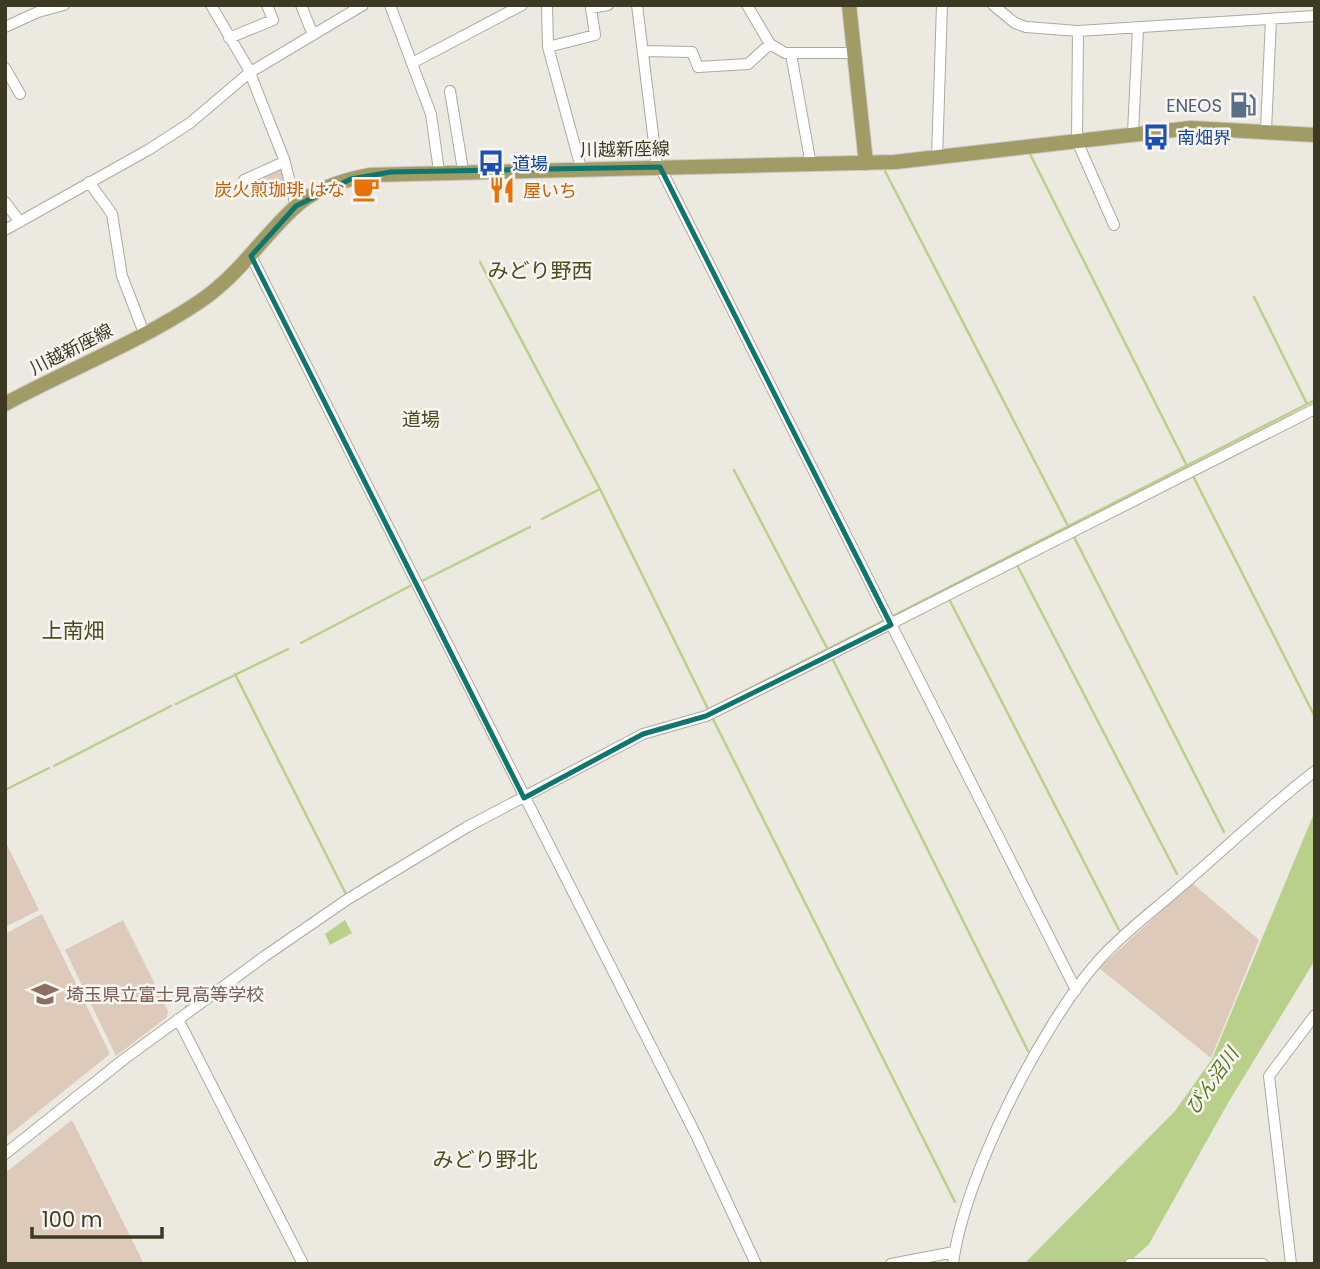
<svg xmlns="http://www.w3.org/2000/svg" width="1320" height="1269" font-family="Poppins,'Noto Sans JP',sans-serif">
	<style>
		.green { fill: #ddcaba }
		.water { fill: #b9d08a }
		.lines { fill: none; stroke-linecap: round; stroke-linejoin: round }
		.stream { stroke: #b9d08a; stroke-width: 2.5 }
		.minor-casing { stroke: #adaa9c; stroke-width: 12 }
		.major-casing { stroke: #c8c8c1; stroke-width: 16 }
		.minor { stroke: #fff; stroke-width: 10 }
		.major { stroke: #a19c66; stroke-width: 14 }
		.marked { fill: none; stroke: #0f766e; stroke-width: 5; stroke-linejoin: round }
		.labels { text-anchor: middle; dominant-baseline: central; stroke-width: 5; stroke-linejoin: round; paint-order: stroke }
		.service-label { font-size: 18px; fill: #4e5e75; stroke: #f8f6f2; text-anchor: end }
		.transit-label { font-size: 18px; fill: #164399; stroke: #f8f6f2; text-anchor: start }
		.street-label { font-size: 18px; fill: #3c3a22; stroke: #f8f6f2 }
		.food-label { font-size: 18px; fill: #c56008; stroke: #f8f6f2; text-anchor: end }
		.education-label { font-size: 18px; fill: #785e54; stroke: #f8f6f2; text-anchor: start }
		.neighbourhood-label { font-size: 19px; fill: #4e4b1e; stroke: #f8f6f2 }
		.water-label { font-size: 19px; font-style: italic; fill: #58771c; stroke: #f8f6f2 }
		.quarter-label { font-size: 21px; fill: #4e4b1e; stroke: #f8f6f2 }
	</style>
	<rect width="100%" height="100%" fill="#ece9e1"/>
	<!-- green -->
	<path class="green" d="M 283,169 L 288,188 L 266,195 L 260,175 Z
		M 5,841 L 39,910 L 5,927 Z
		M 1192,883 L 1259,940 L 1211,1058 L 1099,968 Z
		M 42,914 L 110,1054 L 5,1138 L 5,934 Z
		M 123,920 L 168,1011 L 167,1017 L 116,1056 L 65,950 Z
		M 72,1120 L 144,1264 L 5,1264 L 5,1173 Z"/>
	<!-- water -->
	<path class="water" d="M 1315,811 L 1315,960 L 1228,1103 L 1149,1244 L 1127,1264 L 1024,1264 L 1175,1111 L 1212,1059 Z
		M 345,920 L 352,933 L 330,945 L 325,934 Z"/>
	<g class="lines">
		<!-- stream -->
		<path class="stream" d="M 1030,154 L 1189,470
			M 885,171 L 1068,526
			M 480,262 L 600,489 L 709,711
			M 1254,297 L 1307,404
			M 734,470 L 828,650
			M 1193,476 L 1315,717
			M 542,519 L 600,489
			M 1073,535 L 1224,832
			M 1017,565 L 1177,874
			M 422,581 L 530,527
			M 949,599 L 1119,930
			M 891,617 L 1315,400
			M 301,643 L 410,586
			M 831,656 L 1028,1051
			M 235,674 L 347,896
			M 725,701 L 885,620
			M 176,704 L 288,649
			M 712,717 L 955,1202
			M 54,766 L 171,706
			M 5,790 L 49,768
			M 369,880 L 391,867
			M 186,1007 L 206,993"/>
		<!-- minor casing -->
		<g class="minor-casing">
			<path id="minor" d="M 211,5 L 248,68 L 284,159 L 296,206
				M 301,5 L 313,35
				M 390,5 L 431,114 L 439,171
				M 547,5 L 548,47 L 581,168
				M 637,5 L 657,167
				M 747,5 L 770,44 L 785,53 L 854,53
				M 993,5 L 1015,23 L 1026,27 L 1078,31 L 1315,16
				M 5,27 L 38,12 L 64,5
				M 1078,31 L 1077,141 L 1114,225
				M 229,38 L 273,20 L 267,5
				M 548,47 L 595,35 L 591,8 L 608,5
				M 643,51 L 692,52 L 698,67 L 748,64 L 770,44
				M 791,54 L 811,165
				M 414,62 L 522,5
				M 5,68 L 20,94
				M 450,91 L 463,170
				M 1266,130 L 1271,19
				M 1133,133 L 1138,29
				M 937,158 L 942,5
				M 660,167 L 1076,990
				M 244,180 L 284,162
				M 89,182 L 112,214 L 122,276 L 144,333
				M 5,202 L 20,222
				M 5,230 L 148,150 L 190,123 L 249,73 L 363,5
				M 251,256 L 697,1137 L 756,1264
				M 178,1019 L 303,1264
				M 5,1154 L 123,1060 L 265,956 L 348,899 L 467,827 L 643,734 L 706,716 L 829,655 L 1315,409
				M 891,1264 L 954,1252
				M 953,1264 C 963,1179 1042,1024 1099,960 C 1122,934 1152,912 1178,889 C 1224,850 1267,808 1315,771
				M 1130,1264 L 1263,1264
				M 1291,1264 L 1269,1076 L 1315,1015"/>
		</g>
		<!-- major casing -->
		<g class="major-casing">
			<path id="major" d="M 849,5 L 866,163
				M 5,404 C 69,369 138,343 199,302 C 237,277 260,240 293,209 C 313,189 343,180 370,175 L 895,162 L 1191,128 L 1315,135"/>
		</g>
		<!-- minor -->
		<use href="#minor" class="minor"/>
		<!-- major -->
		<use href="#major" class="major"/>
	</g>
	<!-- marked area -->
	<path class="marked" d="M 660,167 L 891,625 L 706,716 L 643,734 L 524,798 L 251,256 L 296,206 L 351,179 L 391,172 Z"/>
	<!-- icons -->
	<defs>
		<g id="fuel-bare" transform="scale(2.1)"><path d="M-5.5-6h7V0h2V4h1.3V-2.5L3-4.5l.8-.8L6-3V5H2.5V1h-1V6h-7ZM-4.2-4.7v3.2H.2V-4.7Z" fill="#5c6f8a" stroke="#f8f6f2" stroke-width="2.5" paint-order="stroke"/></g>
		<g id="bus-bare" transform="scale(2.1)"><path d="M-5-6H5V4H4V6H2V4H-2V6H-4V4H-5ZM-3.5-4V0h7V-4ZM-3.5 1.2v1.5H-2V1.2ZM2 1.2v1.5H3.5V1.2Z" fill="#1a4fb4" stroke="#f8f6f2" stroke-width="2.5" paint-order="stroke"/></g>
		<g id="cafe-bare" transform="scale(2.1)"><path d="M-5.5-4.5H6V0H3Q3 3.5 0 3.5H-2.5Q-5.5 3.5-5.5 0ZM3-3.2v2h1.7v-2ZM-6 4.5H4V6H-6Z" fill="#e8710a" stroke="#f8f6f2" stroke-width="2.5" paint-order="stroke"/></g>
		<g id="restaurant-bare" transform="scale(2.1)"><path d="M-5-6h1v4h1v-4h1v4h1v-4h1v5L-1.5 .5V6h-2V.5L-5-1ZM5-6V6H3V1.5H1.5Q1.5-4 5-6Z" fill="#e8710a" stroke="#f8f6f2" stroke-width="2.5" paint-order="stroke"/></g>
		<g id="school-bare" transform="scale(2.1)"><path d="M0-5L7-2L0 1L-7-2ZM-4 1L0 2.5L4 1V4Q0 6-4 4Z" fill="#8d6e63" stroke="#f8f6f2" stroke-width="2.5" paint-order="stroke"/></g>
	</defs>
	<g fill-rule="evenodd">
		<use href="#fuel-bare" x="1243" y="105"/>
		<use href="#bus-bare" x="1156" y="137"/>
		<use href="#bus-bare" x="491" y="163"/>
		<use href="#cafe-bare" x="366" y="189"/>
		<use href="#restaurant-bare" x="502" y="190"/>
		<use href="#school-bare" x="45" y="994"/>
	</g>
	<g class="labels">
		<!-- service labels -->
		<g class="service-label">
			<text x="1222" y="105">ENEOS</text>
		</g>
		<!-- transit labels -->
		<g class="transit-label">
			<text x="1177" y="137">南畑界</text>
			<text x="512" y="163">道場</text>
		</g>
		<!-- street labels -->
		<g class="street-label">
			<text transform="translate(625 149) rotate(-1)">川越新座線</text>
			<text transform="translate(71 349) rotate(-27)">川越新座線</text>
		</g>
		<!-- food labels -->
		<g class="food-label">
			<text x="345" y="189">炭火煎珈琲 はな</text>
			<text x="523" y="190" text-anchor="start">屋いち</text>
		</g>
		<!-- education labels -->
		<g class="education-label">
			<text x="66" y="994">埼玉県立富士見高等学校</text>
		</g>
		<!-- neighbourhood labels -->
		<g class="neighbourhood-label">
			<text x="421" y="419">道場</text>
		</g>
		<!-- water labels -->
		<g class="water-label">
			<text transform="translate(1212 1081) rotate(-55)">びん沼川</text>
		</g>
		<!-- quarter labels -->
		<g class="quarter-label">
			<text x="540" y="270">みどり野西</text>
			<text x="73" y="630">上南畑</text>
			<text x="485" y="1159">みどり野北</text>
		</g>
	</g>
	<!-- border -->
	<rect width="1320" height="1269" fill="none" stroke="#3c3a22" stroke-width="14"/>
	<!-- scale -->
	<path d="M32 1227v10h130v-10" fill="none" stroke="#3c3a22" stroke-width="3.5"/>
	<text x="42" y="1227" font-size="21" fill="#3c3a22" stroke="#f8f6f2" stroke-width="5" paint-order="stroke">100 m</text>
</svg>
